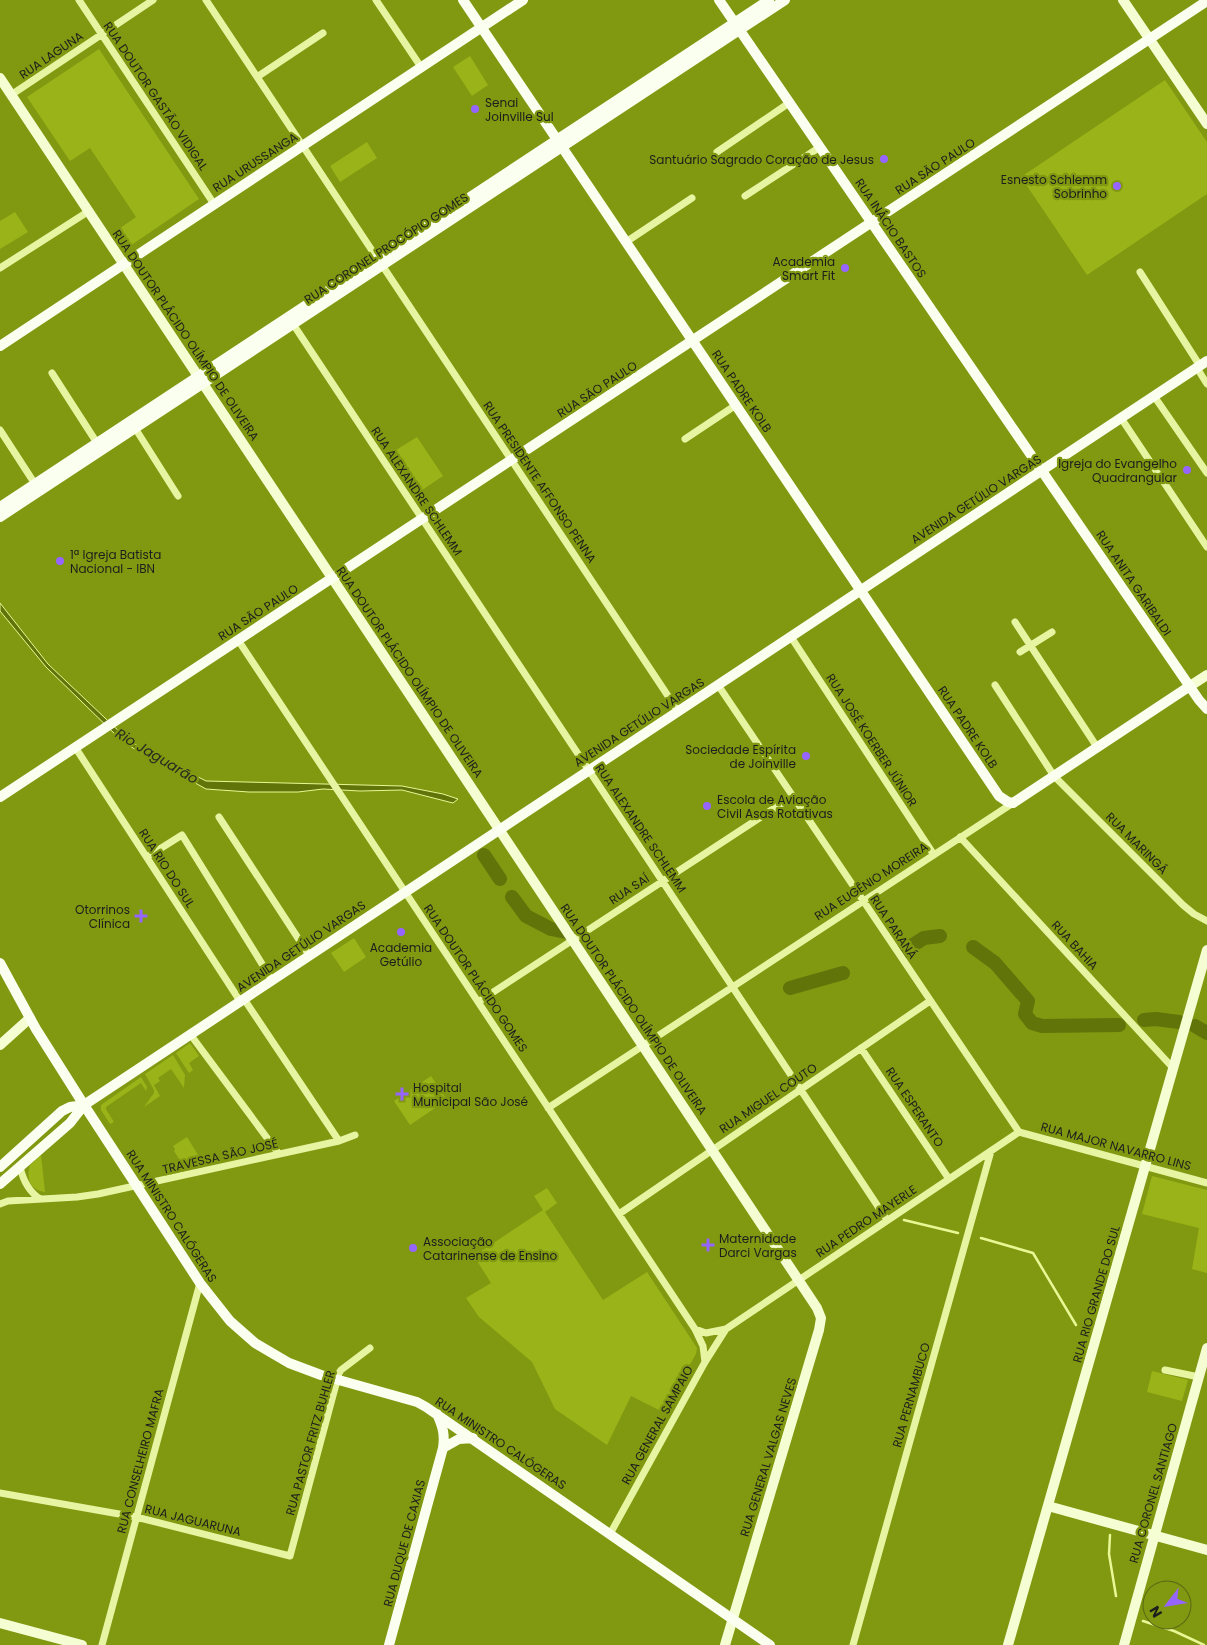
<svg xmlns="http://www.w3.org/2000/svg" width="1207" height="1645" font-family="Poppins,sans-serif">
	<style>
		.green { fill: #9ab318 }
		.water { fill: #61740a; stroke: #e9f794 }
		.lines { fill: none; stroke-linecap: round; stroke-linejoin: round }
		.stream { stroke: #e9f794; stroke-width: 2.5 }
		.river { stroke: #61740a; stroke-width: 14 }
		.street { stroke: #e7f4a2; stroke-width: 7 }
		.secondary { stroke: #f5fdd2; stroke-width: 10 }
		.primary { stroke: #fbffef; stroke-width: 10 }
		.poi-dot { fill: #9665ff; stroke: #819811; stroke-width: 2 }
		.labels { text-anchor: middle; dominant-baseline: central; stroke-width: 4.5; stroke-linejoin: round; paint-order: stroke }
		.street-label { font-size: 12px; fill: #1d1d1d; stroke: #819811 }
		.poi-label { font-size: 12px; fill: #1d1d1d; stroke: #819811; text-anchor: start }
		.water-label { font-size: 14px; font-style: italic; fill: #272821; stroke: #819811 }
	</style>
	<rect width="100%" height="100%" fill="#819811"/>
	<!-- green -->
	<path class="green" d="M 99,49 L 199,199 L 127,248 L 116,231 L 136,217 L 90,148 L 70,161 L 27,97 Z
		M 470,56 L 488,85 L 472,96 L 453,67 Z
		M 1165,80 L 1207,142 L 1207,194 L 1087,275 L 1021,177 Z
		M 367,142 L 377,158 L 340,182 L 330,166 Z
		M 15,212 L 28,232 L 0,249 L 0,221 Z
		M 417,437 L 443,476 L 422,490 L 396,450 Z
		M 354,938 L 366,957 L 344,972 L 331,953 Z
		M 190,1043 L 199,1056 L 189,1063 L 193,1070 L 189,1073 L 176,1053 Z
		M 173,1055 L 185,1075 L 184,1087 L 184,1088 L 171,1069 L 158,1078 L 160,1081 L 154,1085 L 160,1096 L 144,1107 L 154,1093 L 154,1090 L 145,1074 Z
		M 431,1076 L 447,1100 L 410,1125 L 394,1101 Z
		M 141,1077 L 147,1087 L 146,1091 L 141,1083 L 106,1107 L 106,1109 L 114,1122 L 110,1124 L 101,1110 L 101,1105 Z
		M 187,1137 L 203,1163 L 184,1167 L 174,1151 L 175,1149 L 173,1146 Z
		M 41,1155 L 45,1192 C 30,1190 26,1179 30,1165 Z
		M 1152,1176 L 1207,1190 L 1207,1273 L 1192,1269 L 1199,1228 L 1142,1214 Z
		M 547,1188 L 557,1203 L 545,1212 L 603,1300 L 647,1272 L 697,1348 L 696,1354 L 663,1412 L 631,1396 L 607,1445 L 555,1409 L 532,1362 L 479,1317 L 466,1298 L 491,1283 L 474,1256 L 543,1210 L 534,1196 Z
		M 1152,1371 L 1188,1380 L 1182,1401 L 1147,1392 Z"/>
	<!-- water -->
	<path class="water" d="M 0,603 L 48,664 L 124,736 L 136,745 L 206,781 L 402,786 L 443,794 L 458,799 L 453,803 L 402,790 L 360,791 L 323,789 L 298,792 L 249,792 L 206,789 L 133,748 L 117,736 L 46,667 L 0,611 Z"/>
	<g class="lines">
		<!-- stream -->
		<path class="stream" d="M 904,1220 L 958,1233
			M 981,1238 L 1033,1253 L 1076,1325
			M 1110,1535 L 1109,1554 L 1116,1596
			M 1143,1621 L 1174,1631 L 1204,1645"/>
		<!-- river -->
		<path class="river" d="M 484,855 L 500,879
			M 512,897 L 526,916 L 551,929 L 566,932
			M 973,947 L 995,963 L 1028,1001 L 1025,1014 L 1032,1023 L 1042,1026 L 1119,1025
			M 902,952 L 924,938 L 940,936
			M 790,988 L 843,973
			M 1144,1020 L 1156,1019 L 1179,1022
			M 1195,1026 L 1207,1033"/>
		<!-- street -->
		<path class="street" d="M 79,0 L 214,204
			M 206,0 L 377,258
			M 376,0 L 421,67
			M 257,77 L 323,33
			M 11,95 L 153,0
			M 717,152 L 789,103
			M 745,196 L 820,147
			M 626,242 L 692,198
			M 382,265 L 678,711
			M 0,268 L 89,211
			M 1140,272 L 1200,366
			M 293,324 L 887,1220
			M 1197,368 L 1207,384
			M 52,373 L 97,443
			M 1154,396 L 1207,473
			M 1121,418 L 1207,547
			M 135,428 L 178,496
			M 0,430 L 35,484
			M 685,439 L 736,405
			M 1015,622 L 1097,747
			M 791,637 L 934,855
			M 238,640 L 695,1329 L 703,1346 L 705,1362
			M 1020,652 L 1052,632
			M 718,685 L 1019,1132
			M 995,685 L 1054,776 L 1183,905 L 1194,914 L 1207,921
			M 75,747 L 240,1001
			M 219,817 L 309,955
			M 960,837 L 1173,1068
			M 147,857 L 182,835 L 272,980
			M 244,999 L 339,1141
			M 478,1002 L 793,796
			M 190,1034 L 279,1154
			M 861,1048 L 949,1179
			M 548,1108 L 1013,803
			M 1019,1132 L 1207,1183
			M 20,1167 C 23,1180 28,1191 40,1199
			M 0,1204 L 8,1201 L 77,1197 L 98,1194 L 339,1141 L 355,1135
			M 619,1214 L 930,1001
			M 695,1329 L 706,1333 L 726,1329 L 1019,1132
			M 1165,1370 L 1199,1377
			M 0,1493 L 136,1517 L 290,1556 L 339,1373 L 341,1370 L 370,1348
			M 610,1534 L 705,1362 L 726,1329
			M 102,1645 L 200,1283
			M 853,1645 L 991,1151"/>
		<!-- secondary -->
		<path class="secondary" d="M 1123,0 L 1207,124
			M 0,78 L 817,1308 L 821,1318 L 819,1330 L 725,1645
			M 1190,686 L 1207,675
			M 0,1045 L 30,1018
			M 1048,1506 L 1207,1550
			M 0,1623 L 82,1645
			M 1008,1645 L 1207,950
			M 1124,1645 L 1207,1348"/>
		<!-- primary -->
		<path class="primary" d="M 463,0 L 999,796 L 1008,802 L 1013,803 L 1190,686
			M 719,0 L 1199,700 L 1207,709
			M 0,346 L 523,0
			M 0,507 L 769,0
			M 0,517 L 785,0
			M 0,797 L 1207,1
			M 0,963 L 36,1029 L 84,1105 L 200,1283 L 230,1321 L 255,1343 L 289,1363 L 321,1375 L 417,1402 L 426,1407 L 770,1645
			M 0,1167 L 62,1111 L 70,1107 L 84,1105
			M 0,1184 L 70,1123 L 84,1105 L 1207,361
			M 443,1448 L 459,1439 L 473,1438
			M 389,1645 L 443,1448 C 445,1435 443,1427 437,1414"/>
	</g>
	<!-- markers -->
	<g class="poi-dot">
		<circle cx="475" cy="109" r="5"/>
		<circle cx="884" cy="159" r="5"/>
		<circle cx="1117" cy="186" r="5"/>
		<circle cx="845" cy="268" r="5"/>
		<circle cx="1187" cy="470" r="5"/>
		<circle cx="60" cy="561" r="5"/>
		<circle cx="806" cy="756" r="5"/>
		<circle cx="707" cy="806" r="5"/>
		<path d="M138.5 908.5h5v5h5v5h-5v5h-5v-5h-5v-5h5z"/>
		<circle cx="401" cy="932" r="5"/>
		<path d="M399.5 1086.5h5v5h5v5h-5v5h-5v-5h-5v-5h5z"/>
		<path d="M705.5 1237.5h5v5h5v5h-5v5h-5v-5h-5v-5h5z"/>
		<circle cx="413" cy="1248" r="5"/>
	</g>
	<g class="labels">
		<!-- street labels -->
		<g class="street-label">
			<text transform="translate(51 55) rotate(-34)">RUA LAGUNA</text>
			<text transform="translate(156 96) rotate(56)">RUA DOUTOR GASTÃO VIDIGAL</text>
			<text transform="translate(255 162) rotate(-33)">RUA URUSSANGA</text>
			<text transform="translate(935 166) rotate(-33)">RUA SÃO PAULO</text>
			<text transform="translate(891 228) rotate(56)">RUA INÁCIO BASTOS</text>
			<text transform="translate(386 248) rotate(-33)">RUA CORONEL PROCÓPIO GOMES</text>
			<text transform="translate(186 335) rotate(56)">RUA DOUTOR PLÁCIDO OLÍMPIO DE OLIVEIRA</text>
			<text transform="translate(597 389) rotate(-33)">RUA SÃO PAULO</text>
			<text transform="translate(742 391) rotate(56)">RUA PADRE KOLB</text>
			<text transform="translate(540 482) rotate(56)">RUA PRESIDENTE AFFONSO PENNA</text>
			<text transform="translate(417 491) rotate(56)">RUA ALEXANDRE SCHLEMM</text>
			<text transform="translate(976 499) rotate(-33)">AVENIDA GETÚLIO VARGAS</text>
			<text transform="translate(1134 583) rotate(56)">RUA ANITA GARIBALDI</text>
			<text transform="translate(258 612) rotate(-33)">RUA SÃO PAULO</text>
			<text transform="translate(410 672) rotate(56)">RUA DOUTOR PLÁCIDO OLÍMPIO DE OLIVEIRA</text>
			<text transform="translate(639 722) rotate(-33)">AVENIDA GETÚLIO VARGAS</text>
			<text transform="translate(968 727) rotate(56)">RUA PADRE KOLB</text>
			<text transform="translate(872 740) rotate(57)">RUA JOSÉ KOERBER JÚNIOR</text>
			<text transform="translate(641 828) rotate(56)">RUA ALEXANDRE SCHLEMM</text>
			<text transform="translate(1137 843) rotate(45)">RUA MARINGÁ</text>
			<text transform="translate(167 868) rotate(57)">RUA RIO DO SUL</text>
			<text transform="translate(871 881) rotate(-33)">RUA EUGÊNIO MOREIRA</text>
			<text transform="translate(629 889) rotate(-33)">RUA SAÍ</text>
			<text transform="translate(894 927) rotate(56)">RUA PARANÁ</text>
			<text transform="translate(1075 945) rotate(47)">RUA BAHIA</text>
			<text transform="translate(301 946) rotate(-34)">AVENIDA GETÚLIO VARGAS</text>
			<text transform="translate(476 978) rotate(56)">RUA DOUTOR PLÁCIDO GOMES</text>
			<text transform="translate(634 1009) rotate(56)">RUA DOUTOR PLÁCIDO OLÍMPIO DE OLIVEIRA</text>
			<text transform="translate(768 1098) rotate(-34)">RUA MIGUEL COUTO</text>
			<text transform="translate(915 1107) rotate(56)">RUA ESPERANTO</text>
			<text transform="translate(1116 1146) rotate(15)">RUA MAJOR NAVARRO LINS</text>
			<text transform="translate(220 1156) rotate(-13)">TRAVESSA SÃO JOSÉ</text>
			<text transform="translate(172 1216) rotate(57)">RUA MINISTRO CALÓGERAS</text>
			<text transform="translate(866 1221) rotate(-34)">RUA PEDRO MAYERLE</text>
			<text transform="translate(1096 1294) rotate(-74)">RUA RIO GRANDE DO SUL</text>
			<text transform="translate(911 1395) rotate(-74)">RUA PERNAMBUCO</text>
			<text transform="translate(657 1425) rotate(-61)">RUA GENERAL SAMPAIO</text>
			<text transform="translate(310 1443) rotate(-74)">RUA PASTOR FRITZ BUHLER</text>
			<text transform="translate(501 1443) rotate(34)">RUA MINISTRO CALÓGERAS</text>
			<text transform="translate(768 1457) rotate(-73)">RUA GENERAL VALGAS NEVES</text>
			<text transform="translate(140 1461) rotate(-75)">RUA CONSELHEIRO MAFRA</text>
			<text transform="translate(1153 1493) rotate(-74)">RUA CORONEL SANTIAGO</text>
			<text transform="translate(193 1520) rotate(14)">RUA JAGUARUNA</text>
			<text transform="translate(404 1543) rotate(-75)">RUA DUQUE DE CAXIAS</text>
		</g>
		<!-- poi labels -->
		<g class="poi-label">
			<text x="485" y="102">Senai<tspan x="485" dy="14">Joinville Sul</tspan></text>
			<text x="874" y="159" text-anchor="end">Santuário Sagrado Coração de Jesus</text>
			<text x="1107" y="179" text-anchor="end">Esnesto Schlemm<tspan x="1107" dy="14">Sobrinho</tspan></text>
			<text x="835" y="261" text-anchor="end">Academia<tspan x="835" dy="14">Smart Fit</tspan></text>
			<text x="1177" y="463" text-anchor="end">Igreja do Evangelho<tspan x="1177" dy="14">Quadrangular</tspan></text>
			<text x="70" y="554">1ª Igreja Batista<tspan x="70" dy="14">Nacional - IBN</tspan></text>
			<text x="796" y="749" text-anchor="end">Sociedade Espírita<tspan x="796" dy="14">de Joinville</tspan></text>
			<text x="717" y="799">Escola de Aviação<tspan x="717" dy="14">Civil Asas Rotativas</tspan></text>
			<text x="130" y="909" text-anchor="end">Otorrinos<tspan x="130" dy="14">Clínica</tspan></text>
			<text x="401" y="947" text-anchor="middle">Academia<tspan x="401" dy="14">Getúlio</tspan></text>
			<text x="413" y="1087">Hospital<tspan x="413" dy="14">Municipal São José</tspan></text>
			<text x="719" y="1238">Maternidade<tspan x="719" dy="14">Darci Vargas</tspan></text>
			<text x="423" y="1241">Associação<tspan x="423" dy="14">Catarinense de Ensino</tspan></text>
		</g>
		<!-- water labels -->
		<g class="water-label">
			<text transform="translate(157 756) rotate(31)">Rio Jaguarão</text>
		</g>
	</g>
	<!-- north arrow -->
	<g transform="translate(1167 1605) rotate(239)"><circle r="24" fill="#819811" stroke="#596716"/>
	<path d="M0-4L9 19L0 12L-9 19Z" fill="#9665ff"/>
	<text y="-8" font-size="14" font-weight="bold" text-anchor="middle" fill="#1d1d1d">N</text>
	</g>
</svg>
